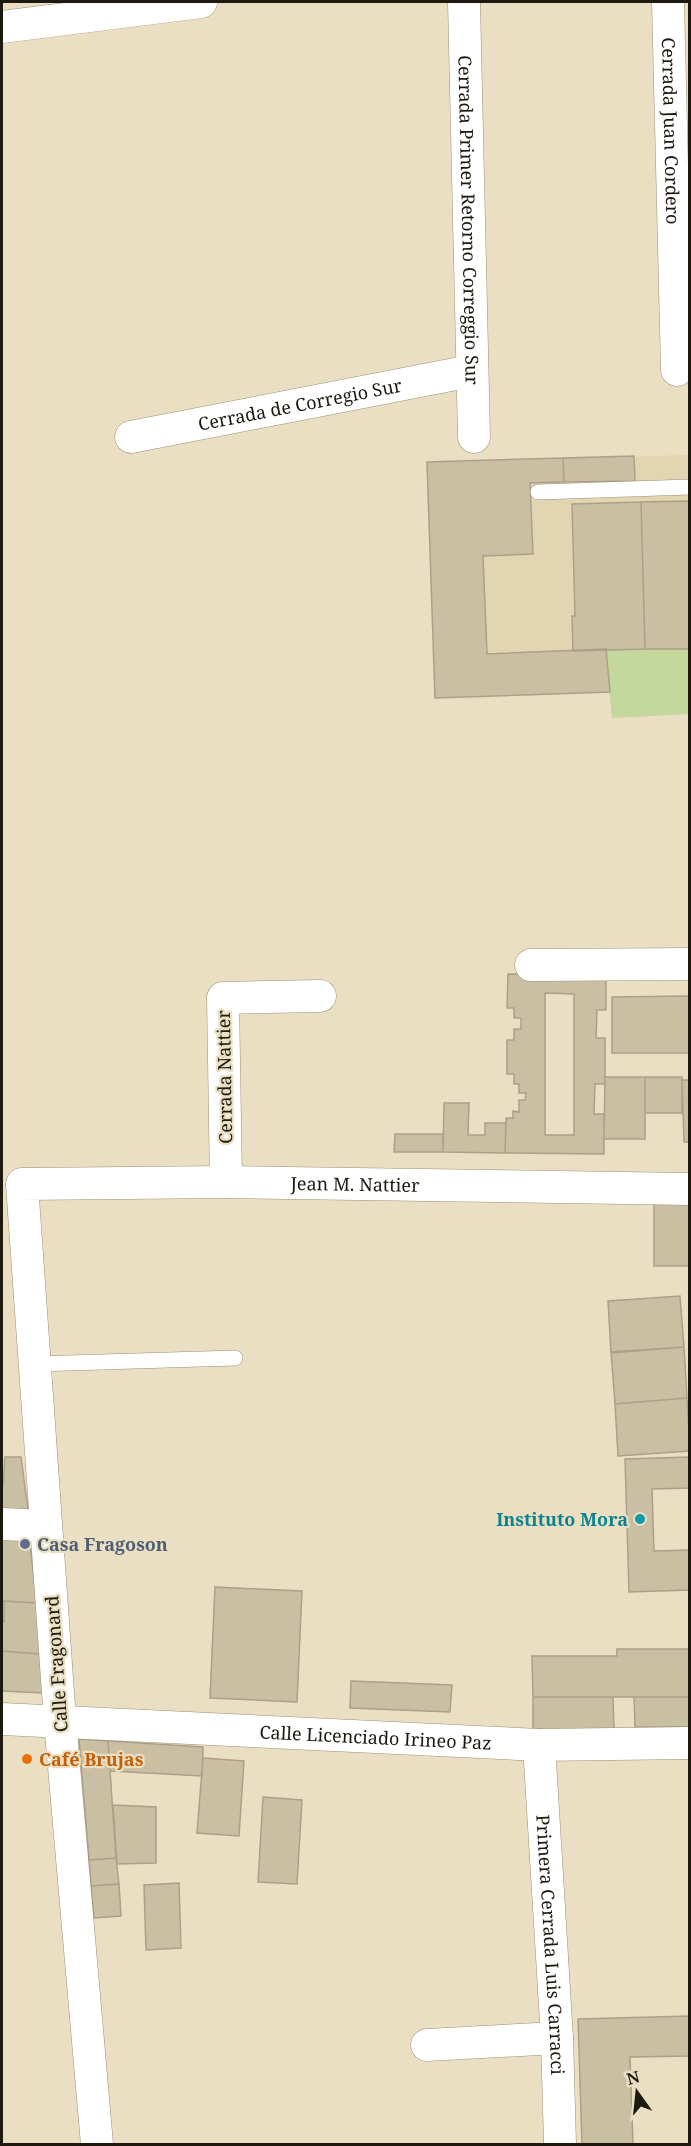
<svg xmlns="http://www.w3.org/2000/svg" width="691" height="2146" font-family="'Noto Serif',serif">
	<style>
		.built { fill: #e2d5b1 }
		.green { fill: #c4d89d }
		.building { fill: #c9bfa2; stroke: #aca186; stroke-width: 1.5; fill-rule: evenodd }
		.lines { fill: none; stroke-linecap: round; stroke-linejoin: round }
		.lane-casing { stroke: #9a9075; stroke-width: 16 }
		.street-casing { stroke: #9a9075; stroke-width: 33 }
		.lane { stroke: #fff; stroke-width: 15 }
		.street { stroke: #fff; stroke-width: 32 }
		.culture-dot { fill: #0f9aa8; stroke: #eadfc2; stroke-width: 2 }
		.service-dot { fill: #5c6f8a; stroke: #eadfc2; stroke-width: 2 }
		.food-dot { fill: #e8710a; stroke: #eadfc2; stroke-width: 2 }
		.labels { text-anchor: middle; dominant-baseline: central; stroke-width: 4.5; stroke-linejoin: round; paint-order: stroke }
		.street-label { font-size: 18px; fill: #1d190e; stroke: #eadfc2 }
		.culture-label { font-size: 18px; font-weight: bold; fill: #0d838f; stroke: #eadfc2; text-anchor: end }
		.service-label { font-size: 18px; font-weight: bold; fill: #4e5e75; stroke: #eadfc2; text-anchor: start }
		.food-label { font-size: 18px; font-weight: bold; fill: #c56008; stroke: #eadfc2; text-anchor: start }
	</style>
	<rect width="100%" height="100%" fill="#eadfc2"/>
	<!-- built -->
	<path class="built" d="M 689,455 L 689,714 L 612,718 L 609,692 L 435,698 L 427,462 Z"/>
	<!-- green -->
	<path class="green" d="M 606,649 L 689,649 L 689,714 L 612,718 Z"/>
	<!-- building -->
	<path class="building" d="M 634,456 L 635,481 L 564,482 L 563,458 Z
		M 563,458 L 564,482 L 530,483 L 533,554 L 483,556 L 487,654 L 606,649 L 610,692 L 435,698 L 427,462 Z
		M 690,501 L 690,649 L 645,649 L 641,502 Z
		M 641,502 L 645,649 L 573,651 L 572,616 L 575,616 L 572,504 Z
		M 508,974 L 606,975 L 606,1010 L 597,1010 L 596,1038 L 605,1038 L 605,1084 L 595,1084 L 594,1114 L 604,1114 L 604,1154 L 505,1153 L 506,1118 L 513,1118 L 513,1111 L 519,1112 L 519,1100 L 525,1100 L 526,1093 L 519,1093 L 519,1084 L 514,1084 L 514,1074 L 507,1074 L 507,1040 L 514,1040 L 514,1029 L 521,1029 L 521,1018 L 514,1018 L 514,1008 L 507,1008 ZM 545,993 L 574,994 L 574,1135 L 545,1135 Z
		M 690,996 L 690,1053 L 612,1053 L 612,997 Z
		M 605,1077 L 645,1077 L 645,1139 L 604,1139 Z
		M 645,1077 L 682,1077 L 682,1113 L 645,1113 Z
		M 682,1080 L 690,1080 L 690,1142 L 684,1142 Z
		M 444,1103 L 469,1103 L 468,1135 L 485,1135 L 485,1123 L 506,1123 L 505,1153 L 443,1152 Z
		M 395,1134 L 443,1134 L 443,1152 L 394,1152 Z
		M 654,1201 L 690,1202 L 690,1266 L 654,1266 Z
		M 680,1296 L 684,1347 L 611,1353 L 608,1301 Z
		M 684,1347 L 687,1398 L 615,1404 L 611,1352 Z
		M 687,1398 L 690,1451 L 618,1456 L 615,1404 Z
		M 5,1457 L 21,1457 L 28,1510 L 2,1509 L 2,1485 L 3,1485 Z
		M 690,1457 L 690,1488 L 652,1489 L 654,1551 L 690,1550 L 690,1590 L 629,1592 L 625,1459 Z
		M 2,1535 L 29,1537 L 37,1603 L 2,1601 Z
		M 215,1587 L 302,1591 L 297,1702 L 210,1698 Z
		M 4,1601 L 37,1603 L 40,1654 L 2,1651 L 2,1622 L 4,1622 Z
		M 617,1649 L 690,1649 L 690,1697 L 533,1697 L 532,1656 L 617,1656 Z
		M 2,1651 L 40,1654 L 43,1693 L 2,1691 Z
		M 351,1681 L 452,1685 L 450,1712 L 350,1708 Z
		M 533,1697 L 613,1697 L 614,1729 L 533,1730 Z
		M 634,1697 L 690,1697 L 690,1727 L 635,1727 Z
		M 79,1739 L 108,1741 L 116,1858 L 89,1860 Z
		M 108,1741 L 203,1747 L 202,1776 L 110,1771 Z
		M 203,1758 L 244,1761 L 239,1836 L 197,1833 Z
		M 263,1797 L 302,1800 L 297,1884 L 258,1882 Z
		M 113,1805 L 156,1807 L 156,1863 L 117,1864 Z
		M 116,1858 L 119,1884 L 91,1886 L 89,1860 Z
		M 179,1883 L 181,1948 L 146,1950 L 144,1885 Z
		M 119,1884 L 121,1916 L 94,1918 L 91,1886 Z
		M 690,2016 L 690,2056 L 630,2057 L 633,2144 L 582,2144 L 578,2019 Z"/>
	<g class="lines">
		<!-- lane casing -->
		<g class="lane-casing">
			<path id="lane" d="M 538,492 L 690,487
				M 35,1364 L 235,1358"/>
		</g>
		<!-- street casing -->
		<g class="street-casing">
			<g id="street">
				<path id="s1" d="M 464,2 L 474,437"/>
				<path id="s2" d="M 668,2 L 677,370"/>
				<path d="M 2,27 L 201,2"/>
				<path id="s3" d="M 131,437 L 471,371"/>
				<path d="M 531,965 L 690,964"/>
				<path d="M 226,1182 L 223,998 L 320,996"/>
				<path d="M 2,1524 L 46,1526"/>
				<path id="s4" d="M 2,1719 L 539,1745 L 690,1743"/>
				<path id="s5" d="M 539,1745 L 557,2038 L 560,2144"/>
				<path d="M 427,2045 L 557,2038"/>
				<path id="s6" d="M 97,2144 L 60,1721 L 22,1184 L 226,1182 L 690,1189"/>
			</g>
		</g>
		<!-- lane -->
		<use href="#lane" class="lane"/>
		<!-- street -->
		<use href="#street" class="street"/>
	</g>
	<!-- markers -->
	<circle class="culture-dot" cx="640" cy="1519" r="6"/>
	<circle class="service-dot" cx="25" cy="1544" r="6"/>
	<circle class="food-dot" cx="27" cy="1759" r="6"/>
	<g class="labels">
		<!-- street labels -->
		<g class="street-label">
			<text stroke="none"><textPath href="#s2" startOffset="129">Cerrada Juan Cordero</textPath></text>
			<text stroke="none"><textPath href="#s1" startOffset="218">Cerrada Primer Retorno Correggio Sur</textPath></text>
			<text stroke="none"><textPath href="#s3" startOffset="172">Cerrada de Corregio Sur</textPath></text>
			<text transform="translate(224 1077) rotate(-91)">Cerrada Nattier</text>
			<text stroke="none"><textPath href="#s6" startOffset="1296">Jean M. Nattier</textPath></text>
			<text transform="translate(56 1664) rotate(-94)">Calle Fragonard</text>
			<text stroke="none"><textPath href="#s4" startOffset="374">Calle Licenciado Irineo Paz</textPath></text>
			<text stroke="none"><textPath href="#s5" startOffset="200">Primera Cerrada Luis Carracci</textPath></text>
		</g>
		<!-- culture labels -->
		<g class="culture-label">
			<text x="628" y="1519">Instituto Mora</text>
		</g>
		<!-- service labels -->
		<g class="service-label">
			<text x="37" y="1544">Casa Fragoson</text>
		</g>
		<!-- food labels -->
		<g class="food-label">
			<text x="39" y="1759">Café Brujas</text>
		</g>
	</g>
	<!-- border -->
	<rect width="691" height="2146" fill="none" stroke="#1d190e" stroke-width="6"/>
	<!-- north arrow -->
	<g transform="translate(637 2092) rotate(345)" stroke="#eadfc2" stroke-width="4.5" paint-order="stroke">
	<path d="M0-4.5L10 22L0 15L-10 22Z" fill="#1d190e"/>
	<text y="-9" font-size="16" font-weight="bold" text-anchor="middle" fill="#1d190e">N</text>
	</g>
</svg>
